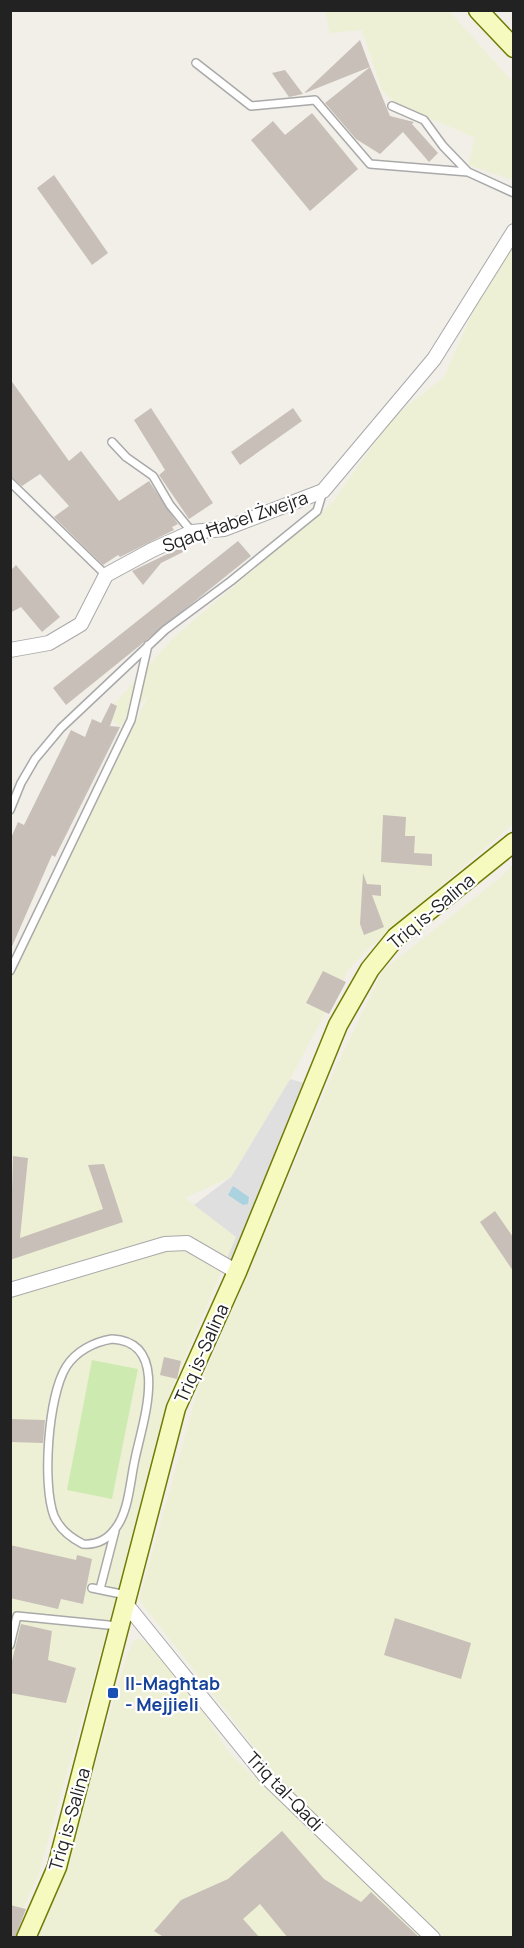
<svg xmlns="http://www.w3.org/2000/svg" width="524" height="1948" font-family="Manrope,sans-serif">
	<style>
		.residential { fill: #e0dfdf }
		.farmland { fill: #eef0d5 }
		.grass { fill: #cdebb0 }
		.water { fill: #aad3df }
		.building { fill: #c7bfb8 }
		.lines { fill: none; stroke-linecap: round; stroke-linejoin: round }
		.service-casing { stroke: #a9a9a9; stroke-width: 10 }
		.minor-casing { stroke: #a9a9a9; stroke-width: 16 }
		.secondary-casing { stroke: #707d05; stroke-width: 21 }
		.service { stroke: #fff; stroke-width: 7 }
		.minor { stroke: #fff; stroke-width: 14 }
		.secondary { stroke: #f7fabf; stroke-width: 18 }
		.transit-dot { fill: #1a4fb4; stroke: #fff; stroke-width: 2 }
		.labels { text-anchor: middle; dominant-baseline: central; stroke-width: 4.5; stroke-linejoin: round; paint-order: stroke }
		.street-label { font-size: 18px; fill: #222; stroke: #fff }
		.transit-label { font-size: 18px; font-weight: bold; fill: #164399; stroke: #fff; text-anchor: start }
	</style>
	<rect width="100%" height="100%" fill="#f2efe9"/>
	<!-- residential -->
	<path class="residential" d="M 290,1079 L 304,1083 L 237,1272 L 186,1211 L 231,1177 Z"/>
	<!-- farmland -->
	<path class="farmland" d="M 325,11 L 449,11 L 513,82 L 513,180 L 468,165 L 475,138 L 395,103 L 382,91 L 362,30 L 330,33 Z
		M 513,239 L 513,824 L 368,949 L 349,969 L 290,1079 L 231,1177 L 185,1198 L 236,1237 L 168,1397 L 111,1616 L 38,1876 L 10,1937 L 10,980 L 149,694 L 120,727 L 106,713 L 173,638 L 333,502 L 391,419 L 444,377 L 489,275 Z
		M 513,864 L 513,1937 L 444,1937 L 279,1779 L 139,1600 L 198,1389 L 329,1082 L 383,970 L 502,876 Z
		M 139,1639 L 154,1647 L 188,1686 L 229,1753 L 422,1937 L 38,1938 L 64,1869 L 126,1659 L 134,1640 Z"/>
	<!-- grass -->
	<path class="grass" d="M 92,1360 L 138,1369 L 112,1499 L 67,1490 Z"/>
	<!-- water -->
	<path class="water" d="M 233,1186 L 249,1197 L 248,1204 L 243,1205 L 228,1195 Z"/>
	<!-- building -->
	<path class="building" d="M 360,40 L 370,67 L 305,93 L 305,92 Z
		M 370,67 L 390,116 L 414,122 L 412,124 L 438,153 L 429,162 L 403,132 L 380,154 L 356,139 L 325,103 Z
		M 285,70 L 303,94 L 289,97 L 272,73 Z
		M 312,113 L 358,169 L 310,211 L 251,140 L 273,121 L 285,135 Z
		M 54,175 L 108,253 L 92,265 L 37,188 Z
		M 10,379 L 69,461 L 81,451 L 119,501 L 149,481 L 178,524 L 172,527 L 174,530 L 120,557 L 118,555 L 103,565 L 54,517 L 69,506 L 40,474 L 22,486 L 10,476 Z
		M 151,408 L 213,503 L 189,519 L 159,475 L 165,470 L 134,420 Z
		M 293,408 L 302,421 L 240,465 L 231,452 Z
		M 238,541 L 251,556 L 66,705 L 53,688 Z
		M 184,546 L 187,550 L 161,563 L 143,585 L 132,571 Z
		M 16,565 L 60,617 L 42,632 L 21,607 L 10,613 L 10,571 Z
		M 111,703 L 117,706 L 110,726 L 120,727 L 55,857 L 52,855 L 10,951 L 10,840 L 18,822 L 24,825 L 71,730 L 85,737 L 92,719 L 101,723 Z
		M 383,815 L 406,817 L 405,836 L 415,836 L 414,853 L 432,854 L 432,866 L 381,862 Z
		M 363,873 L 367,884 L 381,885 L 381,896 L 372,895 L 384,927 L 364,935 L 360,924 Z
		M 323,971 L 346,982 L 329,1014 L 306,1003 Z
		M 13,1156 L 28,1158 L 20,1238 L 103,1209 L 88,1165 L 104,1164 L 123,1222 L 10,1260 Z
		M 495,1211 L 513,1237 L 513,1271 L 480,1222 Z
		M 164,1357 L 181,1361 L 177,1379 L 160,1375 Z
		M 10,1419 L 45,1420 L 43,1443 L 10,1442 Z
		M 10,1545 L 76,1560 L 77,1555 L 92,1559 L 83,1604 L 61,1599 L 58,1609 L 10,1598 Z
		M 395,1618 L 471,1643 L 461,1679 L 384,1655 Z
		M 21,1624 L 52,1631 L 48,1660 L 76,1668 L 66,1703 L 10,1693 L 10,1669 Z
		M 282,1831 L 324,1879 L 361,1902 L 371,1892 L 420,1938 L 288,1938 L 260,1904 L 243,1919 L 260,1938 L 165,1938 L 154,1931 L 181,1900 L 228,1879 Z
		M 10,1905 L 26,1909 L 15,1938 L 10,1938 Z"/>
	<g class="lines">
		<!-- service casing -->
		<g class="service-casing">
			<path id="service" d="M 196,63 L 251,106 L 315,100 L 370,164 L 468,172 L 514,193
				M 392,106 L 424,120 L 443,146 L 468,172
				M 112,442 L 126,457 L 153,476 L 170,505 L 192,532
				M 10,482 L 106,575
				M 10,810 L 21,783 L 35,759 L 61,728 L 165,630 L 231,581 L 317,511 L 323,491
				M 10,971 L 131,720 L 148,645
				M 112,1339 C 172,1342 142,1424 135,1459 C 130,1481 129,1512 115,1529 C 107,1540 96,1545 83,1544 C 71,1538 60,1530 54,1516 C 42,1484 48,1397 66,1367 C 76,1351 94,1342 112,1339 Z
				M 92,1588 L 126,1595
				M 100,1589 L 115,1531
				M 10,1645 L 17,1616 L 118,1626"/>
		</g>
		<!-- minor casing -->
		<g class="minor-casing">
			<path id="minor" d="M 10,650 L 49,643 L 81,624 L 106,575 L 152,550 L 192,532 L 224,529 L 323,491 L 434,359 L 514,231
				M 10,1290 L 165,1244 L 187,1243 L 237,1272
				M 126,1604 L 266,1777 L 433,1938"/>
		</g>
		<!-- secondary casing -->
		<g class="secondary-casing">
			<path id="secondary" d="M 478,10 L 514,48
				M 26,1938 L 57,1867 L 176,1408 L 237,1272 L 338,1025 L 370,969 L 396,937 L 514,842"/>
		</g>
		<!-- service -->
		<use href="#service" class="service"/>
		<!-- minor -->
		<use href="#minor" class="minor"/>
		<!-- secondary -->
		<use href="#secondary" class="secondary"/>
	</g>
	<!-- markers -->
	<rect class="transit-dot" x="107" y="1687" width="12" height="12" rx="3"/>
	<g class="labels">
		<!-- street labels -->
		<g class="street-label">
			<text transform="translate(235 521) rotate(-19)">Sqaq Ħabel Żwejra</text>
			<text transform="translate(431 911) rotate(-40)">Triq is-Salina</text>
			<text transform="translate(201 1353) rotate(-66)">Triq is-Salina</text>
			<text transform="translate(285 1791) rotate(46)">Triq tal-Qadi</text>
			<text transform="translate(69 1819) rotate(-74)">Triq is-Salina</text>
		</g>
		<!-- transit labels -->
		<g class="transit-label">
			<text x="125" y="1683">Il-Magħtab<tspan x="125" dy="21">- Mejjieli</tspan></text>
		</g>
	</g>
	<!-- border -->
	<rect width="524" height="1948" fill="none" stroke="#222222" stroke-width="24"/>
</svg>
